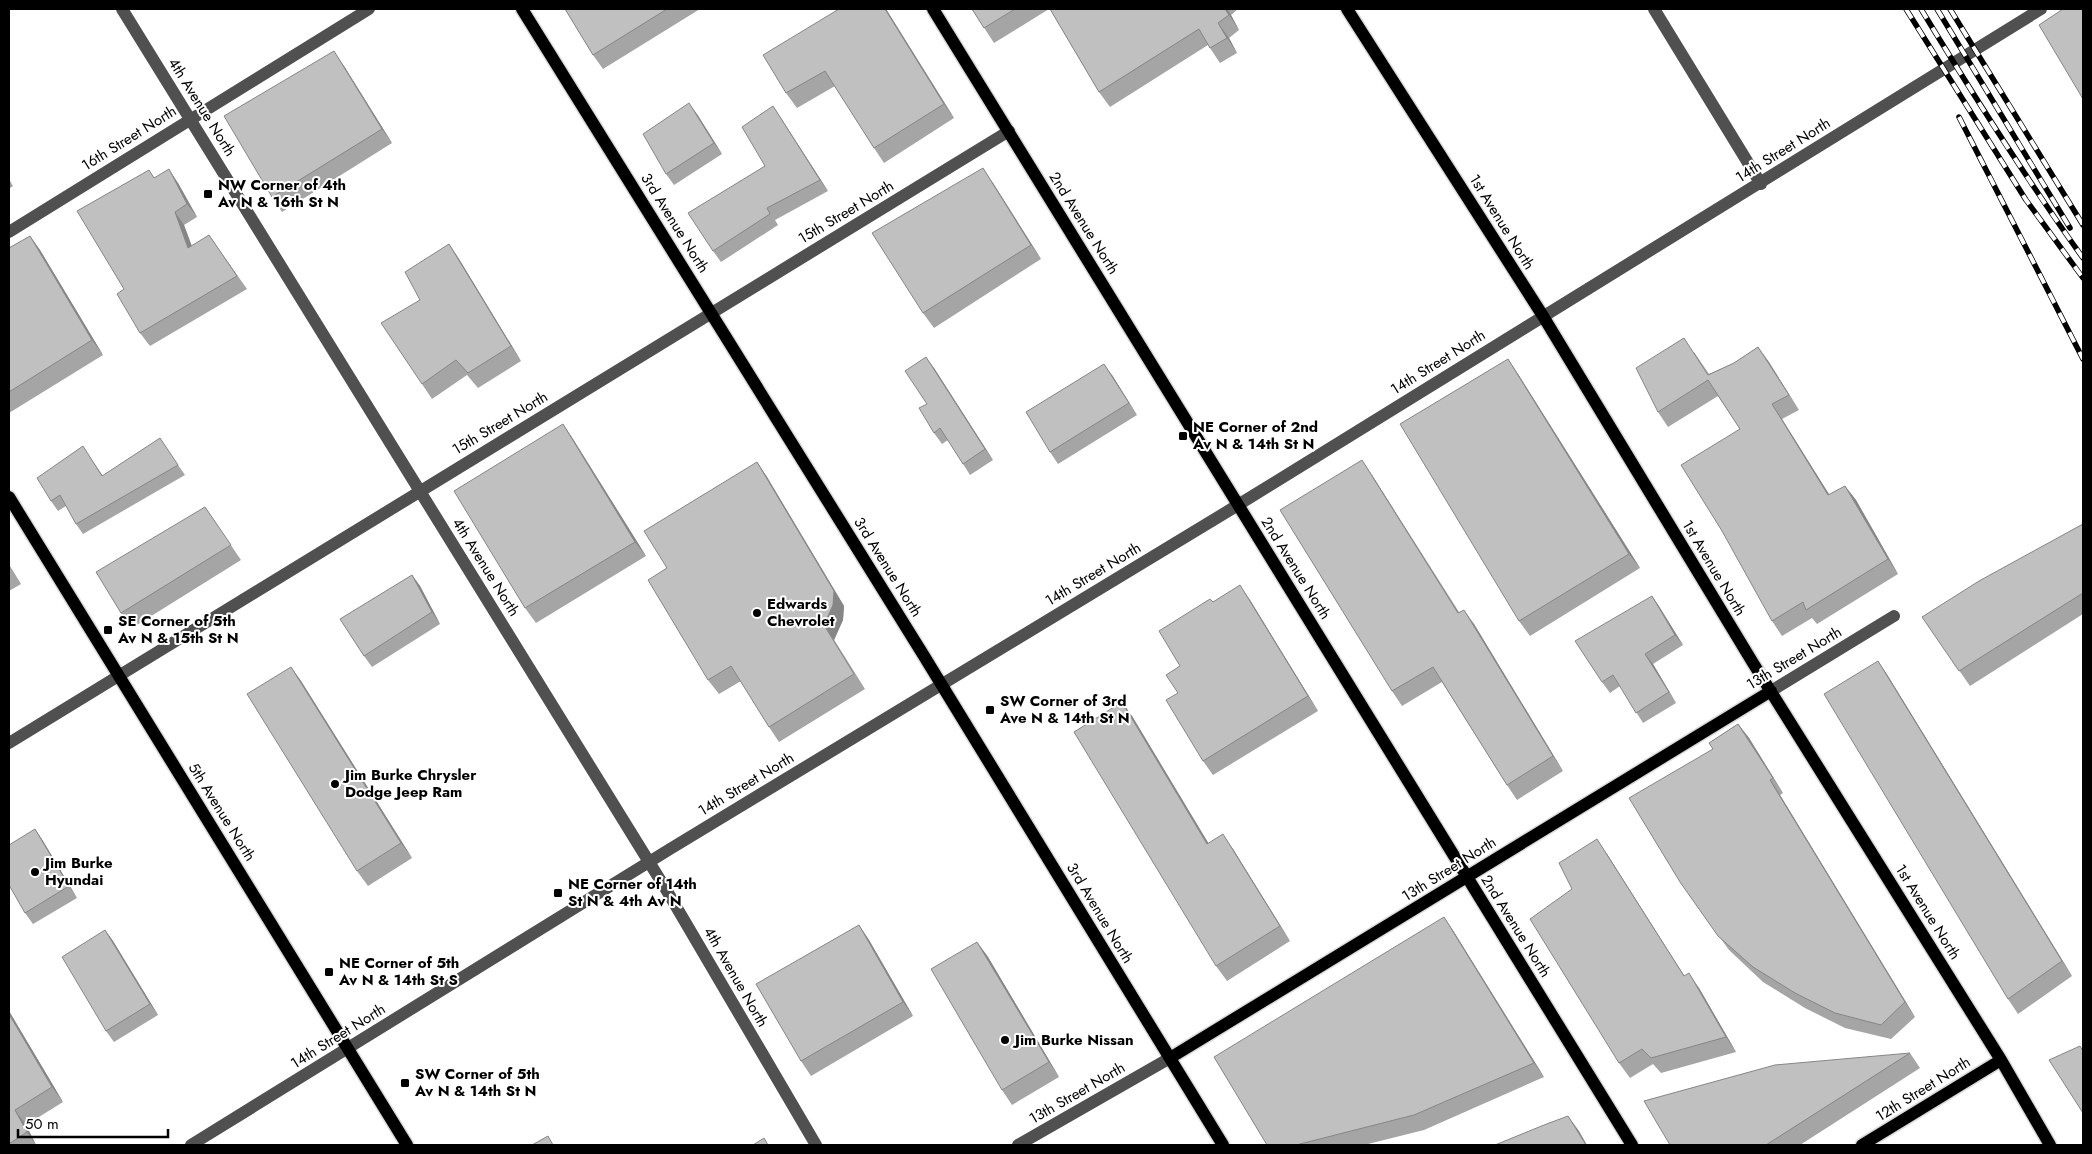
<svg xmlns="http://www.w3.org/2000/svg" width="2092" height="1154" font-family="Jost,sans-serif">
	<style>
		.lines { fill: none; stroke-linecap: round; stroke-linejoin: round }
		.major-casing { stroke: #dbdbdb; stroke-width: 15 }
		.minor { stroke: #505050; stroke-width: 12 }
		.major { stroke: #000; stroke-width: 12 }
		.rail-casing { stroke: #000; stroke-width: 5.5 }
		.rail { stroke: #fff; stroke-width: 4; stroke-dasharray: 11; stroke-linecap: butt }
		.wall { fill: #a5a5a5 }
		.shaded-wall { fill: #868686 }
		.building { fill: #c0c0c0; stroke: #868686 }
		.poi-dot { fill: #000; stroke: #fff; stroke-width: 2 }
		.labels { text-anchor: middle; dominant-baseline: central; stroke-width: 4; stroke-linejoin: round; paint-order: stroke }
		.street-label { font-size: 15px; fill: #000; stroke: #fff }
		.poi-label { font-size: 15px; font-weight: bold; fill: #000; stroke: #fff; text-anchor: start }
	</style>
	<rect width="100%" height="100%" fill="#fff"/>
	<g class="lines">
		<!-- major casing -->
		<g class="major-casing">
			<path id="major" d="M 522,9 L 924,656 L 1223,1145
				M 933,9 L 1632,1145
				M 1347,9 L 1543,316 L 1753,663 L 2001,1060 L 2050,1145
				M 9,497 L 407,1145
				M 1170,1058 L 1771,691
				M 1862,1145 L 2001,1060"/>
		</g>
		<!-- minor -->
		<path class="minor" d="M 122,9 L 667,891 L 816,1145
			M 1654,9 L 1761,184
			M 9,232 L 369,9
			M 1771,691 L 1894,616
			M 9,743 L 1009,131
			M 191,1145 L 670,849 L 1238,505 L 2041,9
			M 1018,1145 L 1170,1058"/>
		<!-- major -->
		<use href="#major" class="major"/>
		<!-- rail casing -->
		<g class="rail-casing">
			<path id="rail" d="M 1906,9 L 2026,200 L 2083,278
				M 1921,9 C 1972,93 2025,177 2083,258
				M 1937,9 L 2070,228
				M 1950,9 L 2083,225
				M 1959,117 L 2083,359"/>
		</g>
		<!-- rail -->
		<use href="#rail" class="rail"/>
	</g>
	<!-- wall -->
	<path class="wall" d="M 565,9 L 700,9 L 603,69 L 593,55 Z
		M 886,9 L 954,118 L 884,163 L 874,148 L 835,86 L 797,108 L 786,93 Z
		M 972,9 L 1049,9 L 994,43 Z
		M 1050,9 L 1238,9 L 1231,15 L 1239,30 L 1229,38 L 1237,53 L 1220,63 L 1208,45 L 1110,107 L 1099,92 Z
		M 344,66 L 392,143 L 282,212 L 272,197 Z
		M 773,106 L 828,191 L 775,220 L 778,225 L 721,262 L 713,251 L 765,166 Z
		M 697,114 L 722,154 L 674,185 L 666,174 Z
		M 149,170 L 154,178 L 178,183 L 197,217 L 184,225 L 192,246 L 209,235 L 247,289 L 150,346 L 140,333 L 124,289 Z
		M 9,179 L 13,186 L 9,189 Z
		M 993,183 L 1041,259 L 934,328 L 923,313 Z
		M 30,236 L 40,250 L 103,355 L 9,413 L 9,248 Z
		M 449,244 L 459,259 L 521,361 L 478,388 L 467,375 L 432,399 L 422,384 L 420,300 Z
		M 1758,347 L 1799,410 L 1782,419 L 1829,495 L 1845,486 L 1856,500 L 1898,574 L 1817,624 L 1812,618 L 1782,636 L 1772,621 L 1740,429 L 1718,396 L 1668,427 L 1658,412 L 1694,352 L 1709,374 L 1734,363 Z
		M 1508,359 L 1518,374 L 1640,568 L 1530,636 L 1519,621 Z
		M 934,368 L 993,460 L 970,475 L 948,440 L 942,444 L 934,433 L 927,404 Z
		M 1112,375 L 1137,415 L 1058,464 L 1050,452 Z
		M 563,424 L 573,439 L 646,556 L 536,623 L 525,608 Z
		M 167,449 L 185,475 L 83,534 L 76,524 L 66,506 L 58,511 L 51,501 L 90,457 L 103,476 Z
		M 757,462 L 767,477 L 844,606 L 843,620 L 834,640 L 865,689 L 779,742 L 769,727 L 741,681 L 719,694 L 708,680 L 667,568 Z
		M 1372,475 L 1459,612 L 1474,624 L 1563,771 L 1517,800 L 1507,785 L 1442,682 L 1402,706 L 1392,691 Z
		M 205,507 L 241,560 L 132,628 L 121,613 Z
		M 2083,524 L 2083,614 L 1970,686 L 1922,617 Z
		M 9,565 L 21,584 L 9,591 Z
		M 412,575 L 420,586 L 440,624 L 372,667 L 364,656 Z
		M 1652,596 L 1683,645 L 1653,664 L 1676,703 L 1643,723 L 1620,686 L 1610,693 L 1602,682 Z
		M 1250,600 L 1318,711 L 1213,775 L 1203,761 L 1178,693 L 1180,666 L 1213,602 Z
		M 1878,661 L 1888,676 L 2072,976 L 2018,1014 L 2008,999 Z
		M 291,667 L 301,681 L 412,858 L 368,886 L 357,871 Z
		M 1122,702 L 1132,716 L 1208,844 L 1233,849 L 1290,941 L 1227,981 L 1216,966 Z
		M 1738,724 L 1749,738 L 1783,793 L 1780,795 L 1915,1017 L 1891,1039 L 1845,1028 L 1805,1008 L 1763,982 L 1729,950 L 1680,882 L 1713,749 L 1709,743 Z
		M 35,829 L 43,841 L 77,898 L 33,924 L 25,913 Z
		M 1607,854 L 1684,976 L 1699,988 L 1736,1052 L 1661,1073 L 1653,1064 L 1630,1078 L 1619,1063 L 1572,889 Z
		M 1444,917 L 1454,932 L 1544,1077 L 1424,1130 L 1364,1145 L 1267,1145 Z
		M 859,925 L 869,940 L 913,1016 L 811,1076 L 801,1061 Z
		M 105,930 L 113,941 L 158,1015 L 114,1042 L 106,1031 Z
		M 977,942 L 988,957 L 1059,1077 L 1012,1105 L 1002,1090 Z
		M 9,1011 L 63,1102 L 26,1125 L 36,1145 L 9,1145 Z
		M 1910,1053 L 1920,1068 L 1800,1145 L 1670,1145 Z"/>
	<!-- shaded-wall -->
	<path class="shaded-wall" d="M 885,9 L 886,9 L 954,118 L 944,104 Z
		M 1225,9 L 1227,9 L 1231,15 L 1239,30 Z
		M 1218,23 L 1229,38 L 1237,53 L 1227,38 Z
		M 334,51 L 344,66 L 392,143 L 382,129 Z
		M 689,103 L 697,114 L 722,154 L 714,143 Z
		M 773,106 L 781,118 L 828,191 L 820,180 Z
		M 983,168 L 993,183 L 1041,259 L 1031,245 Z
		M 169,169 L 178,183 L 197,217 L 187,204 Z
		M 175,212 L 184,225 L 197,261 L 188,248 Z
		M 30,236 L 40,250 L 103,355 L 92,340 Z
		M 449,244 L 459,259 L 521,361 L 511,346 Z
		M 1758,347 L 1769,362 L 1799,410 L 1789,395 Z
		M 926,357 L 934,368 L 993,460 L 985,449 Z
		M 1508,359 L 1518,374 L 1640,568 L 1629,554 Z
		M 1104,364 L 1112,375 L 1137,415 L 1129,403 Z
		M 1772,404 L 1782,419 L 1839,510 L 1828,495 Z
		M 563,424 L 573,439 L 646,556 L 635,542 Z
		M 1362,460 L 1372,475 L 1468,628 L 1458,613 Z
		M 757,462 L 767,477 L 844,606 L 843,620 L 834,640 L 865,689 L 824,625 Z
		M 1845,486 L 1856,500 L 1898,574 L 1888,559 Z
		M 9,565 L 21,584 L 9,566 Z
		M 412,575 L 420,586 L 440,624 L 432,612 Z
		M 1240,585 L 1250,600 L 1318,711 L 1308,696 Z
		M 1652,596 L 1659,606 L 1683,645 L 1675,635 Z
		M 1464,610 L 1474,624 L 1563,771 L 1553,756 Z
		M 1645,654 L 1653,664 L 1676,703 L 1669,692 Z
		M 1878,661 L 1888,676 L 2072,976 L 2062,961 Z
		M 291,667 L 301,681 L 412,858 L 401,843 Z
		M 1122,702 L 1132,716 L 1218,859 L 1207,844 Z
		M 1738,724 L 1749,738 L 1783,793 L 1773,778 Z
		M 1770,780 L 1780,795 L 1915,1017 L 1905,1002 Z
		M 35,829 L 43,841 L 77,898 L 69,886 Z
		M 1223,834 L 1233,849 L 1290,941 L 1280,926 Z
		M 1597,839 L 1607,854 L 1694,991 L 1684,976 Z
		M 1444,917 L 1454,932 L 1544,1077 L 1534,1063 Z
		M 859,925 L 869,940 L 913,1016 L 903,1002 Z
		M 105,930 L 113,941 L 158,1015 L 150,1004 Z
		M 977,942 L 988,957 L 1059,1077 L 1049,1062 Z
		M 1689,973 L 1699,988 L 1736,1052 L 1726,1037 Z
		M 9,1011 L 63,1102 L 52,1087 L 9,1014 Z
		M 15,1110 L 26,1125 L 36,1145 L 27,1132 Z
		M 1568,1116 L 1579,1131 L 1587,1145 L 1586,1145 Z"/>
	<!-- building -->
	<path class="building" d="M 565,9 L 667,9 L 593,55 Z
		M 839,9 L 885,9 L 944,104 L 874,148 L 825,71 L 786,93 L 763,55 Z
		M 972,9 L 1015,9 L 984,28 Z
		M 1050,9 L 1225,9 L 1229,15 L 1218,23 L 1227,38 L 1210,48 L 1199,29 L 1099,92 Z
		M 2063,9 L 2083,9 L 2083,99 L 2039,25 Z
		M 334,51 L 382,129 L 272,197 L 224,116 Z
		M 689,103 L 714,143 L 666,174 L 643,134 Z
		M 773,106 L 820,180 L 767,208 L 770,214 L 713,251 L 688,213 L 765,166 L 742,127 Z
		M 983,168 L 1031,245 L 923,313 L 872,233 Z
		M 169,169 L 187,204 L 175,212 L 188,248 L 209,235 L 237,276 L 140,333 L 117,294 L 124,289 L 77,211 L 149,170 L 154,178 Z
		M 30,236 L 92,340 L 9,392 L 9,248 Z
		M 449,244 L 511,346 L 468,373 L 456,360 L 422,384 L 381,323 L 420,300 L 405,272 Z
		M 1684,338 L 1708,375 L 1734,363 L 1758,347 L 1789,395 L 1772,404 L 1828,495 L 1845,486 L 1888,559 L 1806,610 L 1803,602 L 1772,621 L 1722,531 L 1681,465 L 1740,429 L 1708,380 L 1658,412 L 1636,368 Z
		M 926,357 L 985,449 L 963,464 L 940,428 L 934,433 L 919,408 L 927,404 L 905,371 Z
		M 1508,359 L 1629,554 L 1519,621 L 1400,424 Z
		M 1104,364 L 1129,403 L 1050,452 L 1026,412 Z
		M 563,424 L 635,542 L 525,608 L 454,491 Z
		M 160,438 L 178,465 L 76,524 L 60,495 L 51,501 L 37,478 L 83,446 L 102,476 Z
		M 1362,460 L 1458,613 L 1464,610 L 1553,756 L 1507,785 L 1433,667 L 1392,691 L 1280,510 Z
		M 757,462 L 834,591 L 833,605 L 824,625 L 854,674 L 769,727 L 731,666 L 708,680 L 648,580 L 667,568 L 644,531 Z
		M 205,507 L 231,545 L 121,613 L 96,572 Z
		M 2083,524 L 2083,593 L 1959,671 L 1922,617 L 1979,581 Z
		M 412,575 L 432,612 L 364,656 L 340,619 Z
		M 1240,585 L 1308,696 L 1203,761 L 1166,700 L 1178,693 L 1166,675 L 1180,666 L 1159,631 L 1210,599 L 1213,602 Z
		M 1652,596 L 1675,635 L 1645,654 L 1669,692 L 1636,713 L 1613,675 L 1602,682 L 1575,641 Z
		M 1878,661 L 2062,961 L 2008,999 L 1824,694 Z
		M 291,667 L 401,843 L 357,871 L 247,694 Z
		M 1122,702 L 1207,844 L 1223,834 L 1280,926 L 1216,966 L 1074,732 Z
		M 1738,724 L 1773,778 L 1770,780 L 1905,1002 L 1881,1025 L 1835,1013 L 1795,993 L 1753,967 L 1718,936 L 1680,882 L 1629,798 L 1713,749 L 1709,743 Z
		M 35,829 L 69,886 L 25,913 L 9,885 L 9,845 Z
		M 1597,839 L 1684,976 L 1689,973 L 1726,1037 L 1651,1058 L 1642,1049 L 1619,1063 L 1530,919 L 1572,889 L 1559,863 Z
		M 1444,917 L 1534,1063 L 1414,1115 L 1296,1145 L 1267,1145 L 1214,1057 Z
		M 859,925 L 903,1002 L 801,1061 L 756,984 Z
		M 105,930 L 150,1004 L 106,1031 L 62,957 Z
		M 977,942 L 1049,1062 L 1002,1090 L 931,969 Z
		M 9,1014 L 52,1087 L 15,1110 L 27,1132 L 9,1144 Z
		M 2080,1046 L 2083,1051 L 2083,1113 L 2049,1060 Z
		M 1910,1053 L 1766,1145 L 1670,1145 L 1644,1101 L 1775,1065 Z
		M 1568,1116 L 1586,1145 L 1495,1145 L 1544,1125 Z
		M 548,1136 L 553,1145 L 532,1145 Z
		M 764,1138 L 768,1145 L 753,1145 Z"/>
	<!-- markers -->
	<g class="poi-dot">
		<rect x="203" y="189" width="10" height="10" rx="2.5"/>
		<rect x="1178" y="431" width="10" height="10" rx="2.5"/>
		<circle cx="757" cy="613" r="5"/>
		<rect x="103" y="625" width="10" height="10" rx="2.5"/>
		<rect x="985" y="705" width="10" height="10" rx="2.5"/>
		<circle cx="335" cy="784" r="5"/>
		<circle cx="35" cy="872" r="5"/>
		<rect x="553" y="888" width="10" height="10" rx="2.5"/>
		<rect x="324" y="967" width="10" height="10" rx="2.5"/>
		<circle cx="1005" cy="1040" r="5"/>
		<rect x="400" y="1078" width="10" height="10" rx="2.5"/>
	</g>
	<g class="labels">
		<!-- street labels -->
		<g class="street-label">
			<text transform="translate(202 107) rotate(58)">4th Avenue North</text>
			<text transform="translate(129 138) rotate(-32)">16th Street North</text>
			<text transform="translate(1783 150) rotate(-32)">14th Street North</text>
			<text transform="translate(846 212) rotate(-31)">15th Street North</text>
			<text transform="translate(1502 222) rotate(58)">1st Avenue North</text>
			<text transform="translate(675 223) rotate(58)">3rd Avenue North</text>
			<text transform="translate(1084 223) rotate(58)">2nd Avenue North</text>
			<text transform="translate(1438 362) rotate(-32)">14th Street North</text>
			<text transform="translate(500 423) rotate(-31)">15th Street North</text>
			<text transform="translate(486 567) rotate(58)">4th Avenue North</text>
			<text transform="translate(888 567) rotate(58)">3rd Avenue North</text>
			<text transform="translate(1296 568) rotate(58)">2nd Avenue North</text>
			<text transform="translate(1714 568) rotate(59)">1st Avenue North</text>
			<text transform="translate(1093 574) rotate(-31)">14th Street North</text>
			<text transform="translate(1794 658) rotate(-31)">13th Street North</text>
			<text transform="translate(746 784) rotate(-31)">14th Street North</text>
			<text transform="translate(222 812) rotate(58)">5th Avenue North</text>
			<text transform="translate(1449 869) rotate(-32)">13th Street North</text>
			<text transform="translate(1928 912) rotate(58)">1st Avenue North</text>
			<text transform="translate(1100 913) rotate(59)">3rd Avenue North</text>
			<text transform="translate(1516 926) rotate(58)">2nd Avenue North</text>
			<text transform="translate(736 977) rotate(60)">4th Avenue North</text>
			<text transform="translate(338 1036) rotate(-32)">14th Street North</text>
			<text transform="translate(1923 1089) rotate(-32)">12th Street North</text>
			<text transform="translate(1077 1093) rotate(-30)">13th Street North</text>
		</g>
		<!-- poi labels -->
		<g class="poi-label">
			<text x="218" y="185">NW Corner of 4th<tspan x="218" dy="17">Av N &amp; 16th St N</tspan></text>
			<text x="1193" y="427">NE Corner of 2nd<tspan x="1193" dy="17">Av N &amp; 14th St N</tspan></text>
			<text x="767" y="604">Edwards<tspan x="767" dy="17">Chevrolet</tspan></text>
			<text x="118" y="621">SE Corner of 5th<tspan x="118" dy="17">Av N &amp; 15th St N</tspan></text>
			<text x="1000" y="701">SW Corner of 3rd<tspan x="1000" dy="17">Ave N &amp; 14th St N</tspan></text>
			<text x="345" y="775">Jim Burke Chrysler<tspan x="345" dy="17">Dodge Jeep Ram</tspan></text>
			<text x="45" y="863">Jim Burke<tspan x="45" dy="17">Hyundai</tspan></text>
			<text x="568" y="884">NE Corner of 14th<tspan x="568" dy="17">St N &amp; 4th Av N</tspan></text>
			<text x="339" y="963">NE Corner of 5th<tspan x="339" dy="17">Av N &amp; 14th St S</tspan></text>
			<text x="1015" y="1040">Jim Burke Nissan</text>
			<text x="415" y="1074">SW Corner of 5th<tspan x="415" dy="17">Av N &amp; 14th St N</tspan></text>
		</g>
	</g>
	<!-- border -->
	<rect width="2092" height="1154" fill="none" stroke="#000000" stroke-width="20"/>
	<!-- scale -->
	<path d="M18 1129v8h150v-8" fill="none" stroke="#000000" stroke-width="2.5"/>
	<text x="25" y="1129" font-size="15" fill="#000000" stroke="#ffffff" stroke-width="4" paint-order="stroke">50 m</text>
</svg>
